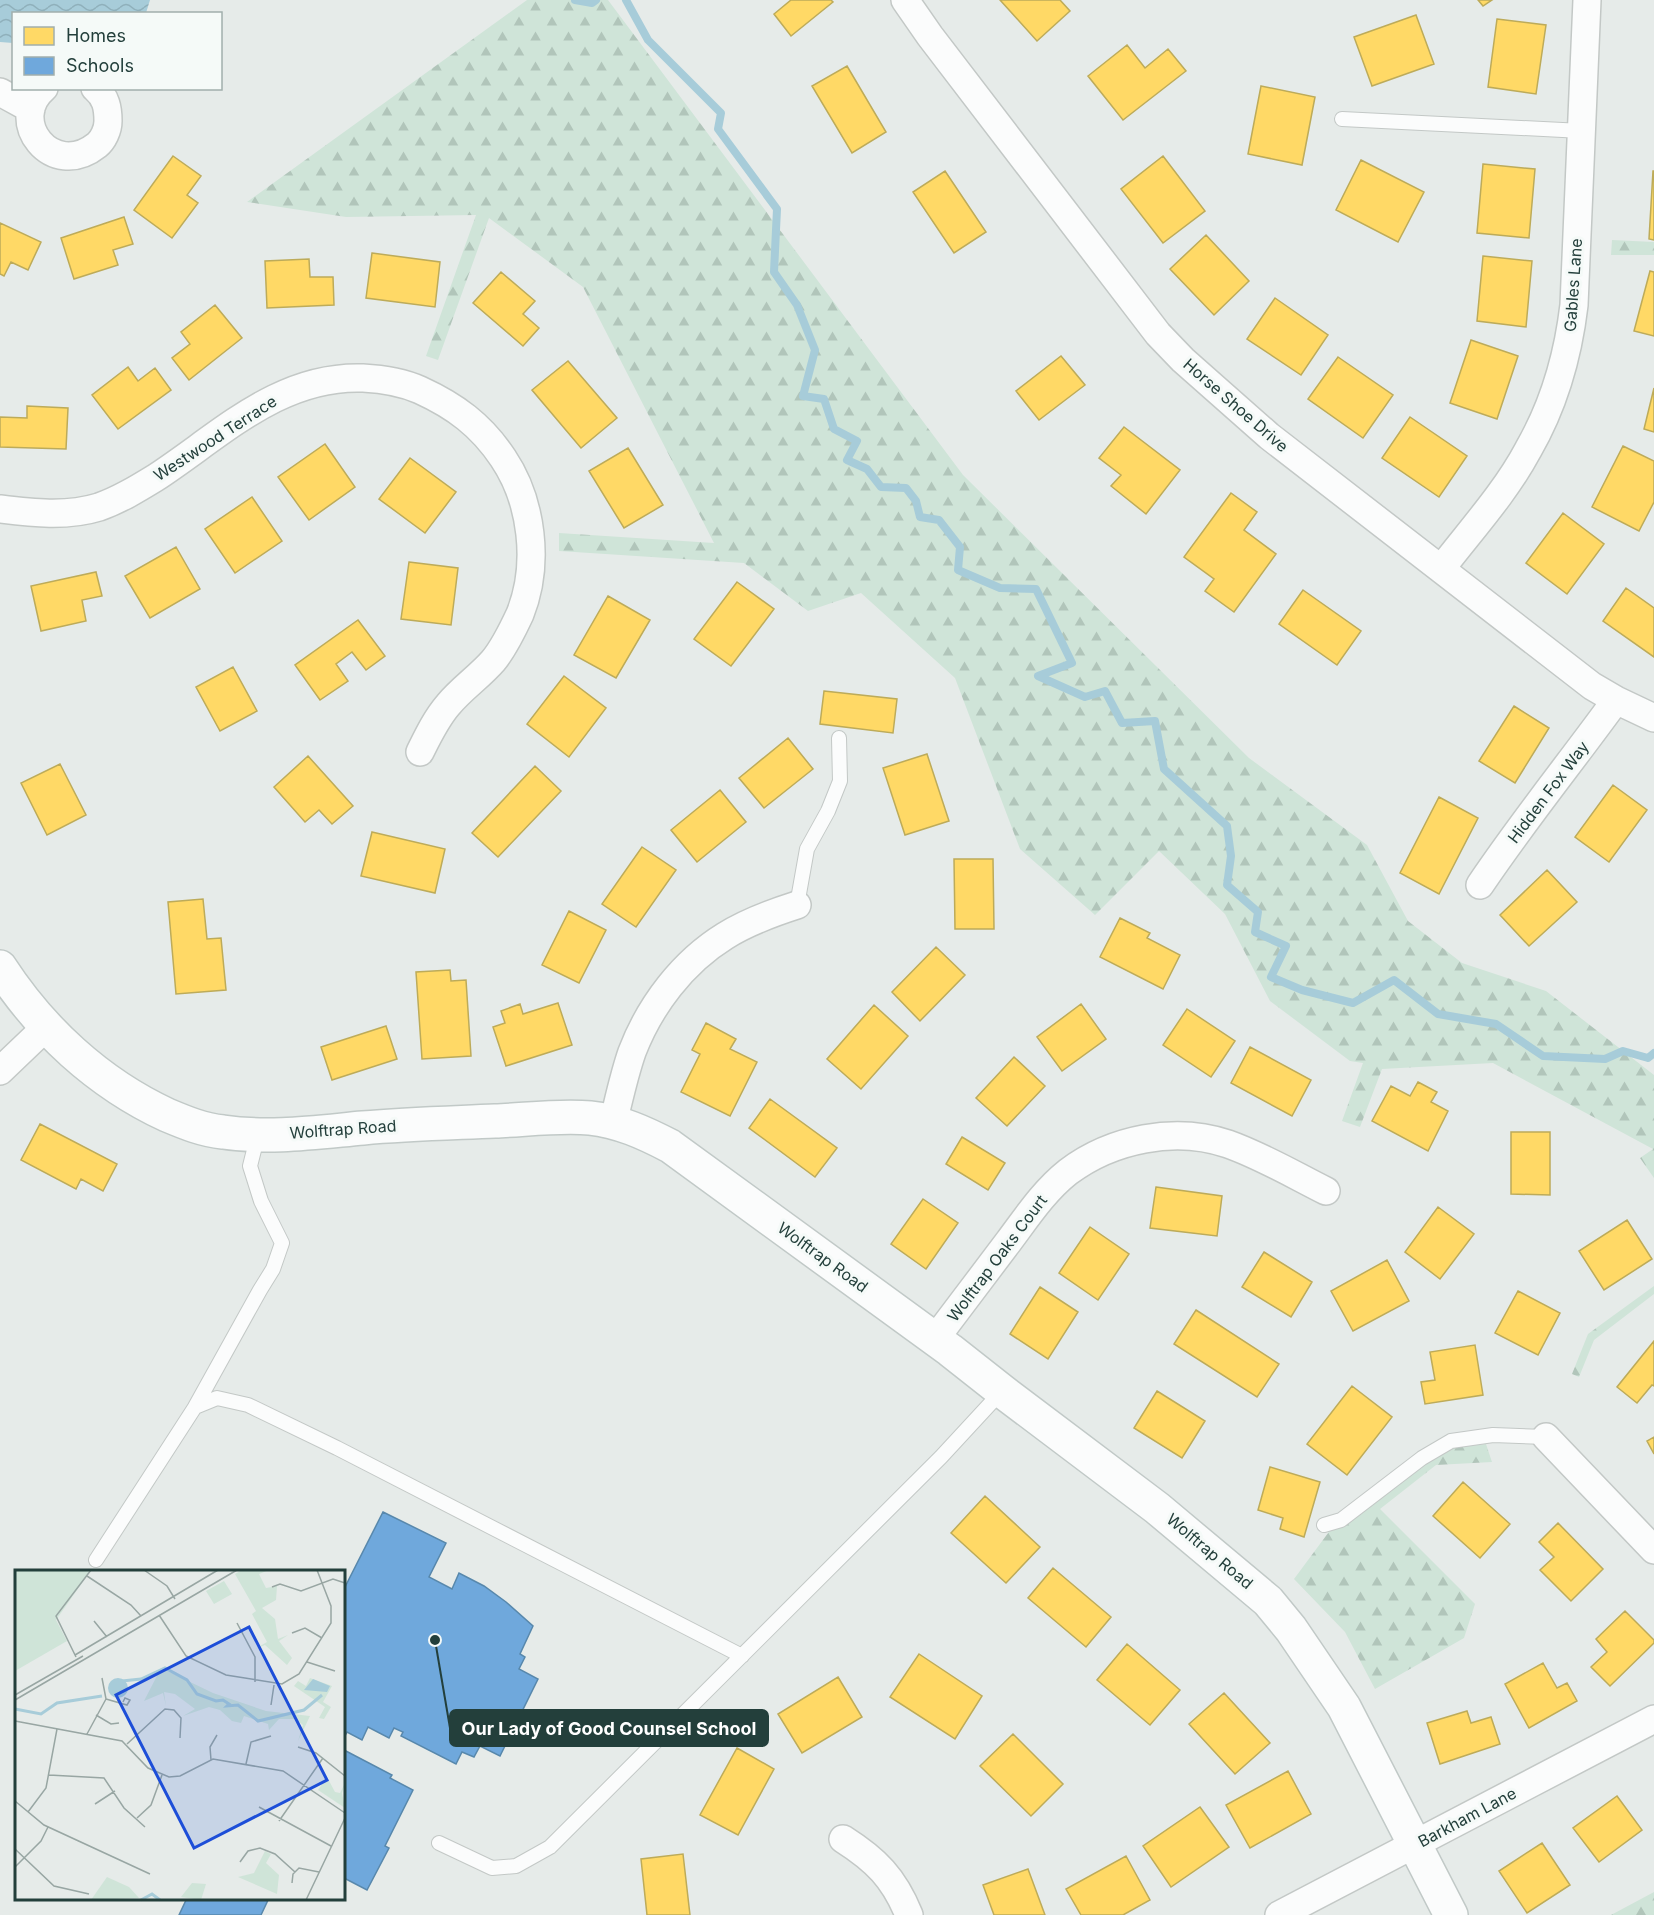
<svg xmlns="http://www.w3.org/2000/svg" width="1654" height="1915" font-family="Inter,sans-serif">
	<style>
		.forest { fill: url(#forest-firs) }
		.water { fill: url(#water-waves) }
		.homes { fill: #ffd966; stroke: #bdab59; stroke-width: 1.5 }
		.schools { fill: #6fa8dc; stroke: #5888ac; stroke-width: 1.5 }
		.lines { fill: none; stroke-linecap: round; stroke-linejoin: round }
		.stream { stroke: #a7ccd9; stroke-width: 8 }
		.lane-casing { stroke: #c3c8c6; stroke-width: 16 }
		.street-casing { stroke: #c3c8c6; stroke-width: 30 }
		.secondary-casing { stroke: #c1c9c7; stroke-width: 36 }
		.lane { stroke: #fbfcfc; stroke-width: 14 }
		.street { stroke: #fbfcfc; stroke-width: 27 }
		.secondary { stroke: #fbfcfc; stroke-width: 33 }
		.labels { text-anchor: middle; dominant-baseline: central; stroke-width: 6; stroke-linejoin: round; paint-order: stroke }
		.street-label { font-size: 16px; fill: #233f3b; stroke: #f5faf8 }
		.inset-river { fill: none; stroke: #a7ccd9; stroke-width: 3 }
		.inset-road { fill: none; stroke: #98a6a3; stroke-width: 1.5 }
		.view { fill: #1d4ed8; fill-opacity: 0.15; stroke: #1d4ed8; stroke-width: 3 }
		.inset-edge { fill: none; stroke: #233f3b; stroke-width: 3 }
		.leader { fill: none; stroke: #233f3b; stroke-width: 2 }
		.callout-dot { fill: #233f3b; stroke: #f5faf8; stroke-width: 2 }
		.callout { fill: #233f3b; stroke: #233f3b; stroke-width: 2 }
		.callout-label { font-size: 18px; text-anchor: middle; font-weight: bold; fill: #fff }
	</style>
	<defs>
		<pattern id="forest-firs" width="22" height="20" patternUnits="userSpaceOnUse" patternTransform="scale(1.5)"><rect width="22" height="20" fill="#cfe4d8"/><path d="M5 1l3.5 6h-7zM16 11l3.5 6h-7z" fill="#b1c5ba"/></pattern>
		<pattern id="water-waves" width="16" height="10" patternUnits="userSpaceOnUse" patternTransform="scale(1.5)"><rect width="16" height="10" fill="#a7ccd9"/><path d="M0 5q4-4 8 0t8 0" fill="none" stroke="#8fb0bb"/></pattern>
	</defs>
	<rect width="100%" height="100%" fill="#e6ebe9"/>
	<!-- forest -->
	<path class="forest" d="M 527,0 L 608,0 L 963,475 L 1249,758 L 1367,845 L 1408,921 L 1462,963 L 1546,991 L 1654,1075 L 1654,1178 L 1640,1158 L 1653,1149 L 1493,1063 L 1382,1069 L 1360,1127 L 1342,1121 L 1363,1063 L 1350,1061 L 1270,1001 L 1225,914 L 1159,851 L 1095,915 L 1020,849 L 955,678 L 861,593 L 808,611 L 744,563 L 559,551 L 559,533 L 714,543 L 583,287 L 489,218 L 438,360 L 426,356 L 476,215 L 346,217 L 247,202 Z
		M 1612,240 L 1654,242 L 1654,255 L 1611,255 Z
		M 1654,1286 L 1654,1294 L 1594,1340 L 1579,1377 L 1572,1374 L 1588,1334 Z
		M 1486,1444 L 1492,1462 L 1436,1465 L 1380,1509 L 1475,1604 L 1464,1638 L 1375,1689 L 1345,1632 L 1294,1579 L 1337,1521 L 1433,1450 Z
		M 1654,1892 L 1654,1915 L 1611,1915 Z"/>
	<!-- water -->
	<path class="water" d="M 0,0 L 150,0 L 146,13 L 14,14 L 13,43 L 0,42 Z"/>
	<!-- homes -->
	<path class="homes" d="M 791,0 L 831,0 L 833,2 L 791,36 L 774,14 Z
		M 1000,0 L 1060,0 L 1070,11 L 1037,41 Z
		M 1478,0 L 1492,0 L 1483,6 Z
		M 1416,15 L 1434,64 L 1372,86 L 1354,37 Z
		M 1497,19 L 1546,25 L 1536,94 L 1488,87 Z
		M 1127,45 L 1145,68 L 1168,49 L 1186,71 L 1123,120 L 1088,76 Z
		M 847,66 L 886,132 L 852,153 L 812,86 Z
		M 1261,86 L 1315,97 L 1302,165 L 1248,154 Z
		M 173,156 L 201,176 L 187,195 L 198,203 L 172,238 L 134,210 Z
		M 1163,156 L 1205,211 L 1163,243 L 1121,189 Z
		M 1361,160 L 1424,192 L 1398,242 L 1336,210 Z
		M 1483,164 L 1535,169 L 1529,238 L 1477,233 Z
		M 945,171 L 986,232 L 954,253 L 913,192 Z
		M 1653,171 L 1654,171 L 1654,240 L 1649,239 Z
		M 124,217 L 133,244 L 113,250 L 118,265 L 74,279 L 61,238 Z
		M 0,223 L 41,242 L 28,270 L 11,262 L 4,276 L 0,274 Z
		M 1206,235 L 1249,281 L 1214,315 L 1170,269 Z
		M 372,253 L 440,262 L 435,307 L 366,298 Z
		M 1483,256 L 1532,261 L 1526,327 L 1477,321 Z
		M 309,259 L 310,277 L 333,277 L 334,305 L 267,308 L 265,261 Z
		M 1650,271 L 1654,272 L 1654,336 L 1634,331 Z
		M 501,272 L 535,301 L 523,314 L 539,328 L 523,346 L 473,303 Z
		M 1275,298 L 1328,335 L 1301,375 L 1247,339 Z
		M 215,305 L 242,338 L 189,380 L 172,358 L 190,344 L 181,332 Z
		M 1471,340 L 1518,356 L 1497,419 L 1450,403 Z
		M 1061,356 L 1085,385 L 1039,420 L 1016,391 Z
		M 1338,357 L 1393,395 L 1363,438 L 1308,399 Z
		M 568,361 L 617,418 L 581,448 L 532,390 Z
		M 128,367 L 138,381 L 155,368 L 171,390 L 118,429 L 92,395 Z
		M 1654,388 L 1654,432 L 1644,429 Z
		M 27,406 L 68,408 L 66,449 L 0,447 L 0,417 L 27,418 Z
		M 1410,417 L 1467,456 L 1439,497 L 1382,458 Z
		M 1124,427 L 1180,470 L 1146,514 L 1111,486 L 1121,475 L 1099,458 Z
		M 325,444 L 355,487 L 309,520 L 278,477 Z
		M 1623,446 L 1654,461 L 1654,502 L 1639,531 L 1592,507 Z
		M 628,448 L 663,505 L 624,528 L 589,471 Z
		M 410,458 L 456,492 L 425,533 L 379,499 Z
		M 1231,493 L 1257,512 L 1244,530 L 1276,554 L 1234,612 L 1205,591 L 1214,579 L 1184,557 Z
		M 252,497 L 282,541 L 235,573 L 205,529 Z
		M 1563,513 L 1604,544 L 1567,594 L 1526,563 Z
		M 176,547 L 200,589 L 150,618 L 125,576 Z
		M 409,562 L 458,568 L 451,625 L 401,619 Z
		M 96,572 L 102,596 L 82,600 L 86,621 L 41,631 L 31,586 Z
		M 737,582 L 774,609 L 731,666 L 694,639 Z
		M 1626,588 L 1654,608 L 1654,657 L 1603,621 Z
		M 1303,590 L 1361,631 L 1337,665 L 1279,624 Z
		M 608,596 L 650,620 L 616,678 L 574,655 Z
		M 358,620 L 385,656 L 366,670 L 352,652 L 336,664 L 348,681 L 320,700 L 295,665 Z
		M 233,667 L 257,711 L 220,731 L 196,687 Z
		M 564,676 L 606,708 L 569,757 L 527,724 Z
		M 824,691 L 897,699 L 893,733 L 820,724 Z
		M 1514,706 L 1549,728 L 1515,783 L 1479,761 Z
		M 788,738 L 813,769 L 764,808 L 739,778 Z
		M 927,754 L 949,821 L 905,835 L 883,768 Z
		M 308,756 L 353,806 L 332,824 L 319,810 L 305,822 L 274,787 Z
		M 60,764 L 86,815 L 47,835 L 21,783 Z
		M 535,766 L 561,791 L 498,857 L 472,833 Z
		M 1613,785 L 1647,810 L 1609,862 L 1575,837 Z
		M 720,790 L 746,822 L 697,862 L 671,830 Z
		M 1439,797 L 1478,818 L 1439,894 L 1400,873 Z
		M 372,832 L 445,849 L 435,893 L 361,876 Z
		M 642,847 L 676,870 L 636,927 L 602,904 Z
		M 954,859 L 993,859 L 994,929 L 955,929 Z
		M 1547,870 L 1577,902 L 1529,946 L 1500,915 Z
		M 203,899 L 207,939 L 221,938 L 226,990 L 176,994 L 168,902 Z
		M 569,911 L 606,930 L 579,983 L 542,965 Z
		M 1120,918 L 1150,933 L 1147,938 L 1180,955 L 1163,989 L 1100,957 Z
		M 936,947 L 965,975 L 920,1021 L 892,992 Z
		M 450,970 L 451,981 L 466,980 L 471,1056 L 422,1059 L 416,972 Z
		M 558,1003 L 572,1045 L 506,1066 L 493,1027 L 505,1023 L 501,1011 L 520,1004 L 523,1014 Z
		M 1081,1004 L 1106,1039 L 1062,1071 L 1037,1037 Z
		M 874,1005 L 908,1036 L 861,1089 L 827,1059 Z
		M 1187,1009 L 1235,1041 L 1211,1077 L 1163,1045 Z
		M 706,1023 L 736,1039 L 730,1049 L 757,1062 L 730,1116 L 681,1092 L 700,1054 L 692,1050 Z
		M 386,1026 L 397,1059 L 332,1080 L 321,1047 Z
		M 1250,1047 L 1311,1080 L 1292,1116 L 1231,1083 Z
		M 1014,1057 L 1045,1086 L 1007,1126 L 976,1098 Z
		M 1418,1082 L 1437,1092 L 1431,1102 L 1448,1111 L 1428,1151 L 1372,1121 L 1391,1086 L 1410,1096 Z
		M 770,1099 L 837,1148 L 815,1177 L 749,1128 Z
		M 40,1124 L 117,1164 L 103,1191 L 81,1179 L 76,1189 L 21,1160 Z
		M 1511,1132 L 1550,1132 L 1550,1195 L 1511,1194 Z
		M 962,1137 L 1005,1163 L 988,1190 L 946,1164 Z
		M 1156,1187 L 1222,1196 L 1217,1236 L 1150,1228 Z
		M 923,1199 L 958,1223 L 926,1269 L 891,1244 Z
		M 1438,1207 L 1474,1234 L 1440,1279 L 1405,1252 Z
		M 1627,1220 L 1652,1259 L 1604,1290 L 1579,1251 Z
		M 1090,1227 L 1129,1254 L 1098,1300 L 1059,1273 Z
		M 1264,1252 L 1312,1282 L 1291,1317 L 1242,1287 Z
		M 1387,1260 L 1409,1301 L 1353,1331 L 1331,1291 Z
		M 1040,1287 L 1078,1312 L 1048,1359 L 1010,1334 Z
		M 1518,1291 L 1560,1313 L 1538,1355 L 1495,1333 Z
		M 1196,1310 L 1279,1364 L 1257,1397 L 1174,1344 Z
		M 1654,1341 L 1654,1386 L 1652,1385 L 1637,1403 L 1617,1387 Z
		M 1475,1345 L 1483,1395 L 1425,1404 L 1421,1382 L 1435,1380 L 1430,1352 Z
		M 1352,1386 L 1392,1417 L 1347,1475 L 1307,1444 Z
		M 1157,1391 L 1205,1421 L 1182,1458 L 1134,1428 Z
		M 1654,1437 L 1654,1454 L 1647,1441 Z
		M 1270,1467 L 1320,1482 L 1304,1537 L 1280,1529 L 1283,1518 L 1258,1510 Z
		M 1463,1482 L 1510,1524 L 1480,1558 L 1433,1516 Z
		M 985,1496 L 1040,1547 L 1006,1583 L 951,1533 Z
		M 1558,1523 L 1603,1569 L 1571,1601 L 1540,1570 L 1554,1557 L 1539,1542 Z
		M 1053,1568 L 1111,1617 L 1086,1647 L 1028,1598 Z
		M 1625,1611 L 1654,1640 L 1654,1643 L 1610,1686 L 1591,1667 L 1607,1652 L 1596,1639 Z
		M 1127,1644 L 1180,1690 L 1150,1725 L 1097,1680 Z
		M 919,1654 L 982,1696 L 955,1739 L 890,1697 Z
		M 1543,1663 L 1557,1688 L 1567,1683 L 1577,1701 L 1529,1728 L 1505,1684 Z
		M 838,1677 L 862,1717 L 802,1753 L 778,1714 Z
		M 1224,1693 L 1270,1743 L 1235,1774 L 1189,1724 Z
		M 1467,1711 L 1471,1723 L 1491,1717 L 1500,1744 L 1440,1764 L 1427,1723 Z
		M 1013,1734 L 1063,1784 L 1031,1816 L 980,1766 Z
		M 737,1748 L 774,1769 L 738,1835 L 700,1815 Z
		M 1288,1771 L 1311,1814 L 1250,1848 L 1226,1805 Z
		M 1617,1796 L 1642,1830 L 1599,1862 L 1573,1828 Z
		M 1200,1807 L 1229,1847 L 1171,1887 L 1143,1846 Z
		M 1542,1843 L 1570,1885 L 1527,1913 L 1499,1871 Z
		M 683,1854 L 690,1915 L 647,1915 L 641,1859 Z
		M 1126,1856 L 1150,1900 L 1123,1915 L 1081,1915 L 1066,1889 Z
		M 1028,1869 L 1045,1915 L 994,1915 L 983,1885 Z"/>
	<!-- schools -->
	<path class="schools" d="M 383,1512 L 446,1543 L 429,1577 L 452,1589 L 459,1573 L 484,1586 L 506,1602 L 533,1626 L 520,1654 L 525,1657 L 519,1669 L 538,1679 L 500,1756 L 480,1746 L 474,1757 L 462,1752 L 456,1764 L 401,1736 L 403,1732 L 394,1728 L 389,1738 L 368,1727 L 362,1740 L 347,1732 L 344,1738 L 344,1589 Z
		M 344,1750 L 392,1775 L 390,1778 L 413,1790 L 385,1846 L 389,1848 L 367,1890 L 344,1878 Z
		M 187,1898 L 269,1898 L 261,1915 L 179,1915 Z"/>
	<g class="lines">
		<!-- stream -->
		<path class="stream" d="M 575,0 L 592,3 L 596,0
			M 626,0 L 648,40 L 721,113 L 718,129 L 777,209 L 774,272 L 797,305 L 815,350 L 803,396 L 824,399 L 834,429 L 857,441 L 847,460 L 867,469 L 881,487 L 906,488 L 916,501 L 920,517 L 939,520 L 960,547 L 958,570 L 1000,588 L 1036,589 L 1072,663 L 1038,676 L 1085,697 L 1105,691 L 1122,723 L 1155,721 L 1164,769 L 1227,826 L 1231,856 L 1227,885 L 1258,912 L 1255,932 L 1286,946 L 1271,977 L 1302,990 L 1353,1003 L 1394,980 L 1438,1014 L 1496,1024 L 1543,1056 L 1605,1059 L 1623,1051 L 1648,1058 L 1654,1053"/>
		<!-- lane casing -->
		<g class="lane-casing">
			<path id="lane" d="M 1342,119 L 1582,131
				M 797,905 L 807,849 L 828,811 L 840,781 L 839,738
				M 195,1407 L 260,1290 L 273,1269 L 282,1243 L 261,1201 L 250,1166 L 258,1134
				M 1324,1525 L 1341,1520 L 1422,1458 L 1451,1441 L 1493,1435 L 1546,1437
				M 96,1560 L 195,1407 L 217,1398 L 248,1405 L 337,1448 L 742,1656
				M 439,1843 L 492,1868 L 516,1866 L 550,1847 L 941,1457 L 1002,1391"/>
		</g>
		<!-- street casing -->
		<g class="street-casing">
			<path id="street" d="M 905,0 L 930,36 L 1158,334 L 1183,360 L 1269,436 L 1592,686 L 1616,700 L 1654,718
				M 44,88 C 6,120 52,181 97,145 C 103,140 108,130 108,121 C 108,108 106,97 95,88
				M 0,92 L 31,109
				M 0,509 C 32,513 67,517 99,507 C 119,500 137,489 155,478 C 221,435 279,375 363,378 C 382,379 402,382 420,390 C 455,406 481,425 503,458 C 532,501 540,564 520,614 C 513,629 504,648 493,661 C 479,677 461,689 448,705 C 436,719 428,736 420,752
				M 1441,569 C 1470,531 1505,493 1528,450 C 1554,405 1568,356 1574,305 L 1587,0
				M 1480,885 C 1523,821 1571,762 1616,700
				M 0,1071 L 46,1027
				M 613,1123 C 619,1099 624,1075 632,1052 C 650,1005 683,962 725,936 C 747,922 772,913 797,905
				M 935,1339 C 960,1306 984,1274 1009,1241 C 1027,1217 1044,1191 1068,1172 C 1112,1139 1175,1126 1228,1144 C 1262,1156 1294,1175 1326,1191
				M 1546,1437 L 1654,1550
				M 843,1839 C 876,1860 894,1878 909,1915
				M 1279,1915 L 1654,1719"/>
		</g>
		<!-- secondary casing -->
		<g class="secondary-casing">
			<path id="secondary" d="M 0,967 C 41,1030 98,1083 167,1115 C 186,1123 203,1130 223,1132 C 269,1139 318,1132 363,1128 C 407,1124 451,1123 495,1121 C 524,1120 560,1115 590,1118 C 619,1121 645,1133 670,1146 L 950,1350 L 1002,1391 L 1157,1508 L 1268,1601 L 1291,1629 L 1344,1707 L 1451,1915"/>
		</g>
		<!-- lane -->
		<use href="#lane" class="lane"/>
		<!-- street -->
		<use href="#street" class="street"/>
		<!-- secondary -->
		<use href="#secondary" class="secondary"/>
	</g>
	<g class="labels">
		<!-- street labels -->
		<g class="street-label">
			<text transform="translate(1573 285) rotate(-86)">Gables Lane</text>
			<text transform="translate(1236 405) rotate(41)">Horse Shoe Drive</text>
			<text transform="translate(215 438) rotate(-33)">Westwood Terrace</text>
			<text transform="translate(1548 792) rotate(-53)">Hidden Fox Way</text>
			<text transform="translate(343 1129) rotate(-4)">Wolftrap Road</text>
			<text transform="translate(823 1257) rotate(36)">Wolftrap Road</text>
			<text transform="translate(997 1258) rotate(-53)">Wolftrap Oaks Court</text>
			<text transform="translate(1210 1551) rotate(40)">Wolftrap Road</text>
			<text transform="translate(1467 1817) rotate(-28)">Barkham Lane</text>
		</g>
	</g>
	<!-- overview -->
	<g transform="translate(15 1570)">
		<rect width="330" height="330" fill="#e6ebe9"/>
		<path d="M 0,0 L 76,0 L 41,50 L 52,71 L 0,101 ZM 177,313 L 191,314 L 186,330 L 166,327 Z" fill="#cfe4d8"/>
		<path d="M 227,0 L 254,0 L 244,4 L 251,18 L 262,16 L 261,30 L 247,38 L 260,49 L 263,69 L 273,65 L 264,71 L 277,88 L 272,95 L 250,75 L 240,79 L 252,72 L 237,44 L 241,41 L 220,4 ZM 209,11 L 217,24 L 199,34 L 191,21 ZM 146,98 L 198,123 L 251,141 L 295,146 L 283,171 L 288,155 L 280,149 L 264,149 L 254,160 L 253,154 L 229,146 L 226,153 L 217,151 L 205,140 L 194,137 L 168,146 L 180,139 L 160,124 L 149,122 L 151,136 L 148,123 L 129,131 ZM 295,108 L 317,116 L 308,132 L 316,137 L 309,149 L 304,148 L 310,137 L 279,116 L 283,111 L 291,116 ZM 312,207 L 320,222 L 325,223 L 330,213 L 327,223 L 330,238 L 303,220 ZM 250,281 L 256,284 L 251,293 L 264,305 L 262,324 L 223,307 L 239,303 Z" fill="#cfe4d8"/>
		<path d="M 92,307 L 114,317 L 124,328 L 76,330 Z" fill="#cfe4d8"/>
		<path d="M93 118a10 10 0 1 1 20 0a10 10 0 1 1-20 0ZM 298,109 L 315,116 L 312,122 L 289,120 Z" fill="#a7ccd9"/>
		<path class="inset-river" d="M 107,111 L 126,109 L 150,98 L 172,110 L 182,124 L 201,131 L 208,130 L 214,134 L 212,136 L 223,135 L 243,151 L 289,140 L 307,125M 0,139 L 26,144 L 42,133 L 87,126M 126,330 L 137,324 L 145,330"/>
		<path class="inset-road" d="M 129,0 L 152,16 L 160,29M 72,6 L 116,35 L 126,46M 257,17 L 265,14 L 286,21 L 318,9 L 330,13M 144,45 L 171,86 L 211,105 L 267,114 L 284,104 L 316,53 L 316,36 L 302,0M 79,51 L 92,67M 222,53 L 240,87 L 240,112M 277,63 L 290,58 L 307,68M 60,85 L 203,0M 61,87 L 41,46 L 76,0M 292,92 L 320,101M 0,125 L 68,86M 91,129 L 112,135 L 115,130 L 110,128 L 108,132M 0,130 L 222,0M 256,135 L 259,115M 81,145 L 96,154 L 104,153M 0,151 L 107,171 L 133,198 L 154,207 L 165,206 L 198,189 L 268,201 L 330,243M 72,164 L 91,129 L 87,108M 112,174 L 150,139 L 159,140 L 166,148 L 165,168M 283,177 L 301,183 L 330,206M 196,190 L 195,177 L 202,165M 231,194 L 236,172 L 256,166M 34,205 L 89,208 L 109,238 L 130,257M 0,231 L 29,255 L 135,304M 80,234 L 100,221M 244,237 L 316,276M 13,242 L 31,218 L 42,159M 122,248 L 136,235 L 147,205M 264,251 L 308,188M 0,279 L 39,316 L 74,324M 225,292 L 233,281 L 245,278 L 260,284 L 280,302M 0,297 L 26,271 L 33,257M 277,313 L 278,304 L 284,298 L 304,302M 291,330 L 330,248"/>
		<path class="view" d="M 234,57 L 312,210 L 179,278 L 101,125 Z"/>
		<rect width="330" height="330" class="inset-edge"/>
	</g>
	<!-- callouts -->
	<path class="leader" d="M435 1640L450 1728"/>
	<circle class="callout-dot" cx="435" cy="1640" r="6"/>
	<rect class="callout" x="450" y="1710" width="318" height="36" rx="6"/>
	<g class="callout-label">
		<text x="609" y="1735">Our Lady of Good Counsel School</text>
	</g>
	<!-- legend -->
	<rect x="12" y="12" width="210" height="78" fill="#f5faf8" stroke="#a1afac" stroke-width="1.5"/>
	<rect x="24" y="27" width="30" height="18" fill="#ffd966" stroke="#a1afac" stroke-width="1.5"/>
	<text x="66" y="42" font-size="18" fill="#233f3b">Homes</text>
	<rect x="24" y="57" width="30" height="18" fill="#6fa8dc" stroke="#a1afac" stroke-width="1.5"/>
	<text x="66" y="72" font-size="18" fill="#233f3b">Schools</text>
</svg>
